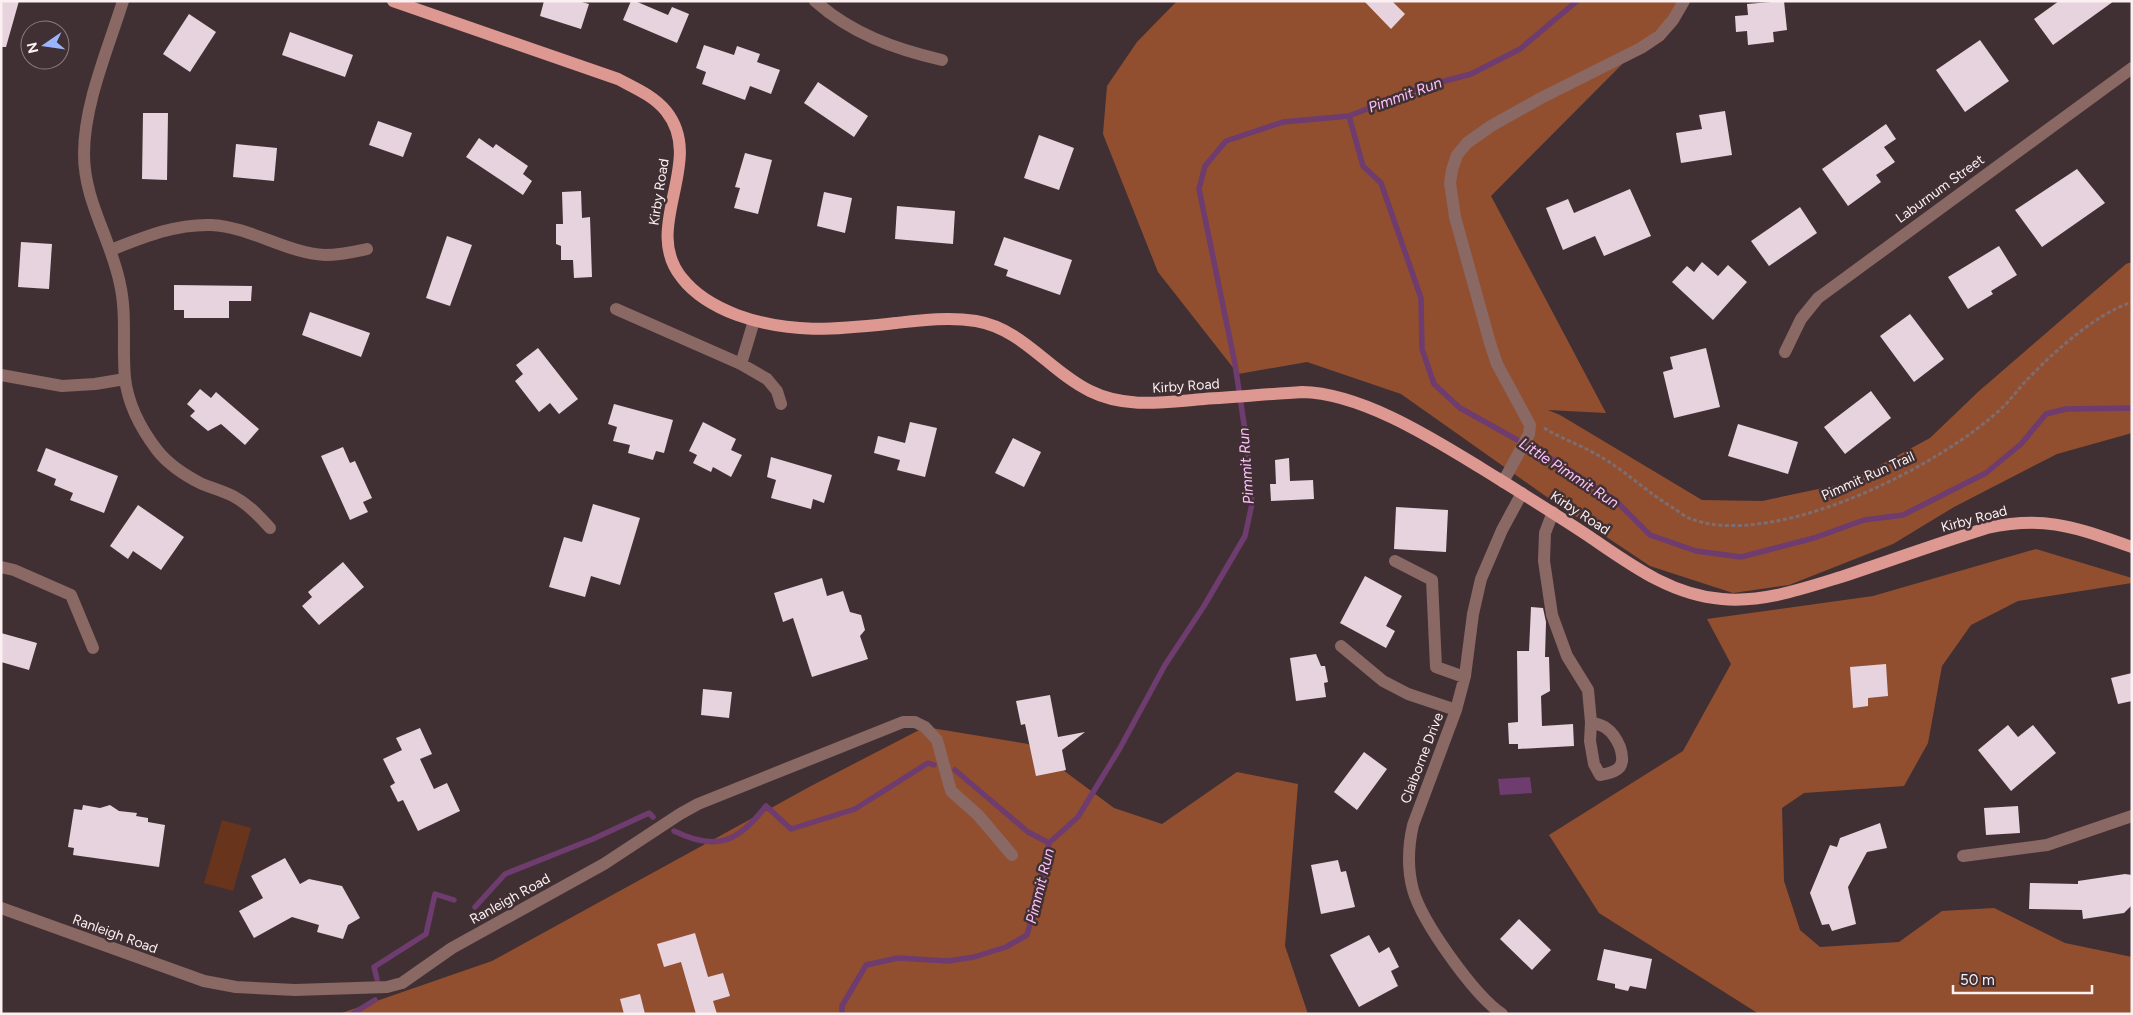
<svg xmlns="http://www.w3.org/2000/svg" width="2133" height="1015" font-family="Figtree,sans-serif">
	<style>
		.green { fill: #68341c }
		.forest { fill: #924f30 }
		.water { fill: #6e3c6e }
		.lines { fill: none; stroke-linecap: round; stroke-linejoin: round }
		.stream { stroke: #6e3c6e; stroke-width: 5.5 }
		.building { fill: #e7d3dd }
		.path { stroke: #7d6d70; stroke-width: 3; stroke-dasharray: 4 2.5; stroke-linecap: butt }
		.minor { stroke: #8a6864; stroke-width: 12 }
		.major { stroke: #de9892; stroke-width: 12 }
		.labels { text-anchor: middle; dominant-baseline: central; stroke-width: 5; stroke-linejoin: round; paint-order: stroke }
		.street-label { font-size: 14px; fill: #fcf0f2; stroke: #413033 }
		.water-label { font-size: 15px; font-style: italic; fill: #fec1fd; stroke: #413033 }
	</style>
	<rect width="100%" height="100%" fill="#413033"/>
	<!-- green -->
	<path class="green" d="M 222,820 L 251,828 L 233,891 L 204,883 Z"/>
	<!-- forest -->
	<path class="forest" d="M 1177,1 L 1685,1 L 1491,196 L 1606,413 L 1548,410 L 1560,415 L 1702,500 L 1762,501 L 1847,483 L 1930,438 L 1978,392 L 2126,264 L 2132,262 L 2132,433 L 2057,454 L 1954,507 L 1893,544 L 1789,585 L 1733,593 L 1650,566 L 1554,502 L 1401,394 L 1307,362 L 1238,374 L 1158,272 L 1103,134 L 1107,86 L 1137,42 Z
		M 2036,549 L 2132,578 L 2132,583 L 2018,601 L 1971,625 L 1942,666 L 1928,743 L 1904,786 L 1804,793 L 1782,808 L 1784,881 L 1800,930 L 1820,947 L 1899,942 L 1942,911 L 1994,908 L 2065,943 L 2132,957 L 2132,1014 L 1759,1014 L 1599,913 L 1549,835 L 1683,751 L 1731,664 L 1707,619 L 1873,596 Z
		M 925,727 L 1028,744 L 1114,808 L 1162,824 L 1237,772 L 1298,784 L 1285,946 L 1308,1014 L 339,1014 L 492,961 L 811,786 Z"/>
	<!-- water -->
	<path class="water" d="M 1530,777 L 1532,793 L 1500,795 L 1498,779 Z"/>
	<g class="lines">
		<!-- stream -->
		<path class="stream" d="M 1349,116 L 1363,166 L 1381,183 L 1421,298 L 1422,349 L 1434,384 L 1460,408 L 1557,462 L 1615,500 L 1650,535 L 1696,551 L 1741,557 L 1814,538 L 1864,520 L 1903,515 L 1986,473 L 2021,444 L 2046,414 L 2066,409 L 2132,408
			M 955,770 L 1028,832 L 1049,843
			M 674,831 C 717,852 738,842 766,806 L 791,829 L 855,809 L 928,763 L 934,765
			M 475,907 L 505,874 L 593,839 L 649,813 L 653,817
			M 377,979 L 374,967 L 426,934 L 435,894 L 454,900
			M 352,1014 L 375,1000
			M 842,1014 L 842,1006 L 866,965 L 898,958 L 948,961 L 974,957 L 1006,947 L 1027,935 L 1045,867 L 1049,843 L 1078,817 L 1120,748 L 1165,665 L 1204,606 L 1245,536 L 1252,504 L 1247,444 L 1235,364 L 1199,189 L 1205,166 L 1226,141 L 1283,122 L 1349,116 L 1426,86 L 1471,74 L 1520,49 L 1577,1"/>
	</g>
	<!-- building -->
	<path class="building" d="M 1,1 L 19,1 L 6,47 L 1,47 Z
		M 544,1 L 578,1 L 589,4 L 581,29 L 540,16 Z
		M 631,1 L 635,1 L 668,15 L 672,7 L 689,14 L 677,43 L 623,20 Z
		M 1364,1 L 1392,1 L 1405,14 L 1391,29 Z
		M 1784,1 L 1787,30 L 1773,32 L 1774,42 L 1748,45 L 1747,31 L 1736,32 L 1735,16 L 1748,15 L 1747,4 Z
		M 2059,1 L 2114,1 L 2053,45 L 2034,19 Z
		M 189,14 L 216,32 L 190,72 L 163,54 Z
		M 290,32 L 353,55 L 345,77 L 282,55 Z
		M 1980,40 L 2009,81 L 1965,112 L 1936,70 Z
		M 704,45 L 734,55 L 737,46 L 760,54 L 757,62 L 780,70 L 771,94 L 750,86 L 745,100 L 702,84 L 706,72 L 696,68 Z
		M 818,82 L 868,116 L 854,137 L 804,103 Z
		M 1725,111 L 1732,155 L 1681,163 L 1676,133 L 1702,129 L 1699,115 Z
		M 143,113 L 168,113 L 167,180 L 142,179 Z
		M 378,121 L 412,133 L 403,157 L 369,145 Z
		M 1886,124 L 1896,139 L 1884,147 L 1895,162 L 1876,175 L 1881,182 L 1848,206 L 1822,169 Z
		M 1039,135 L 1074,148 L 1059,190 L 1024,178 Z
		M 479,138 L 493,148 L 496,144 L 528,166 L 523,174 L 532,181 L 523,195 L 466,157 Z
		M 236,144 L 277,148 L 274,181 L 233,177 Z
		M 745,153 L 772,160 L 758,214 L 734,208 L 740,188 L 735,187 Z
		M 2077,169 L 2105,203 L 2042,247 L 2015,210 Z
		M 1630,189 L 1651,236 L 1604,256 L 1595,236 L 1563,250 L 1546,208 L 1568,199 L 1574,213 Z
		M 581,191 L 582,218 L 590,217 L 592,277 L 574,278 L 573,260 L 561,260 L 561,246 L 556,244 L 556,224 L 563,224 L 562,192 Z
		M 824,192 L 852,198 L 845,233 L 817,226 Z
		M 897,206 L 955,211 L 953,244 L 895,239 Z
		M 1800,207 L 1817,233 L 1769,266 L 1751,241 Z
		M 447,236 L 472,245 L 450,306 L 426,298 Z
		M 1004,237 L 1072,260 L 1060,295 L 1006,276 L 1008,270 L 994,265 Z
		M 21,242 L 52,244 L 49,289 L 18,287 Z
		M 1999,246 L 2017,275 L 1991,291 L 1993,294 L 1968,309 L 1948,277 Z
		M 1702,262 L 1718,276 L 1728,265 L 1747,282 L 1713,320 L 1672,282 L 1687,266 L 1694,272 Z
		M 174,285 L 252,286 L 251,301 L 229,301 L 229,318 L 184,318 L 184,310 L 174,310 Z
		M 310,312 L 370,333 L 361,357 L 302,335 Z
		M 1910,314 L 1944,359 L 1914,382 L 1880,336 Z
		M 538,348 L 578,399 L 559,414 L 550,403 L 539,412 L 515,381 L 523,374 L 516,365 Z
		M 1706,348 L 1720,407 L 1674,418 L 1663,372 L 1673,369 L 1670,357 Z
		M 200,389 L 211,398 L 216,392 L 259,429 L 245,445 L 221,424 L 208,431 L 190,416 L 195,411 L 187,404 Z
		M 1871,391 L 1891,418 L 1845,454 L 1824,427 Z
		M 614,404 L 673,420 L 664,453 L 656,451 L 653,460 L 628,453 L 630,445 L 613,441 L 617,427 L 608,424 Z
		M 703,422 L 736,439 L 731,450 L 742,455 L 731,477 L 713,467 L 711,472 L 693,463 L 697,455 L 689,451 Z
		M 910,422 L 937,428 L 925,477 L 897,470 L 900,460 L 874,453 L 878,436 L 905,443 Z
		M 1738,424 L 1798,442 L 1788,474 L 1728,456 Z
		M 1013,438 L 1041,452 L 1024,487 L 995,473 Z
		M 343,447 L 350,463 L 355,461 L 372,498 L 363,502 L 368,512 L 350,520 L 321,456 Z
		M 46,448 L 118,476 L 104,513 L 70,500 L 73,493 L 54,485 L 56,479 L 37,471 Z
		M 771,457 L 832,475 L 824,503 L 813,499 L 811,509 L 771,498 L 776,480 L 767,477 Z
		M 1289,458 L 1290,481 L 1313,480 L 1314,499 L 1271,501 L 1270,484 L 1276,484 L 1275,460 Z
		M 593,504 L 640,518 L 620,585 L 591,576 L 585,597 L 549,587 L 564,537 L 582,542 Z
		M 138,505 L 184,537 L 161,570 L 133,551 L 128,559 L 110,546 Z
		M 1396,507 L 1448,510 L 1446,552 L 1394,549 Z
		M 343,562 L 364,587 L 319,625 L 302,606 L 312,597 L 308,592 Z
		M 1365,576 L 1402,596 L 1386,626 L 1395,631 L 1386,648 L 1340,623 Z
		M 822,578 L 827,596 L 843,591 L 850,612 L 861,615 L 865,630 L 860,636 L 868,659 L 812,677 L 793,618 L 783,622 L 774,593 Z
		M 1531,607 L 1543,608 L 1546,622 L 1545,657 L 1549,657 L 1550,691 L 1541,696 L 1542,726 L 1573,724 L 1574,746 L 1518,749 L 1518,744 L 1509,744 L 1508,723 L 1518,722 L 1517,651 L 1529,651 Z
		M 1,633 L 37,643 L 29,670 L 1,662 Z
		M 1316,654 L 1321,666 L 1325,666 L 1328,682 L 1324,683 L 1326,697 L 1296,701 L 1290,658 Z
		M 1886,664 L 1888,696 L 1868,698 L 1868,706 L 1853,708 L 1850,667 Z
		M 2132,673 L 2132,701 L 2118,704 L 2111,678 Z
		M 703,689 L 732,692 L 729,718 L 701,715 Z
		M 1050,695 L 1058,737 L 1085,732 L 1062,750 L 1066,770 L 1036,776 L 1025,724 L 1021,725 L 1016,701 Z
		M 2008,725 L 2018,737 L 2033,725 L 2056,753 L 2011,791 L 1978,750 Z
		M 420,728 L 432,754 L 420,759 L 434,789 L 447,783 L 460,811 L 418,831 L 403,800 L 398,802 L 390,786 L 395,783 L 383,759 L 402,750 L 396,738 Z
		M 1364,752 L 1387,769 L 1357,810 L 1334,792 Z
		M 83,805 L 100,808 L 110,805 L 119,811 L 137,813 L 136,816 L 148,818 L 148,822 L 165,825 L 159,867 L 73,855 L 74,848 L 68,847 L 74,809 L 82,810 Z
		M 2018,806 L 2020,833 L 1986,835 L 1984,808 Z
		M 1880,823 L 1887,848 L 1867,852 L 1848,887 L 1856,924 L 1832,931 L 1829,924 L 1822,925 L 1810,893 L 1830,845 L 1837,847 L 1840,838 Z
		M 285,858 L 300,884 L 309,879 L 342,886 L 360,918 L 348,925 L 343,939 L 317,932 L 319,925 L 292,917 L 254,938 L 239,911 L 263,898 L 251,876 Z
		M 1338,860 L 1341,872 L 1346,871 L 1355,907 L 1321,914 L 1311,865 Z
		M 2125,874 L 2132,875 L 2132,905 L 2124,913 L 2083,919 L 2082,910 L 2029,909 L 2030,883 L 2078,884 L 2078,881 Z
		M 1519,919 L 1551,950 L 1532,970 L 1500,939 Z
		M 695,933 L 708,977 L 723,973 L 730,996 L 713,1001 L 717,1014 L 696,1014 L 681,962 L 664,967 L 657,944 Z
		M 1369,935 L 1379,953 L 1389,947 L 1399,967 L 1391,971 L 1398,986 L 1359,1007 L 1330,955 Z
		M 1604,949 L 1652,959 L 1646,989 L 1630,986 L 1628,991 L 1615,988 L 1615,984 L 1597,980 Z
		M 640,994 L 645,1014 L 624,1014 L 620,999 Z"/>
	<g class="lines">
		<!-- path -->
		<path class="path" d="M 1544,428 C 1562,439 1583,446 1601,457 C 1627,472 1649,494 1675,509 C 1680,513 1686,517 1691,519 C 1776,550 1943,465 2004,406 C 2011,399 2017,391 2024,383 C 2050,355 2095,314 2132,302"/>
		<!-- minor -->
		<path class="minor" d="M 123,1 C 108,49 84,104 84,154 C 84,201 111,239 120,284 C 127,315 122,347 125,378 C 128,405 141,429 157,450 C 168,464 186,476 202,484 C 212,488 223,491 233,496 C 248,504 259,516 270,528
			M 815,1 C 852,34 895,49 942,60
			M 111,250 C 144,237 175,224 211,225 C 251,227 286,253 325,255 C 340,255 353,252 367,249
			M 616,309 L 741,364 L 767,379 L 777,391 L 781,404
			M 1785,352 L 1801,319 L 1818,298 L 2132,68
			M 741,364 L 754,321
			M 1,375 L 62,386 L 95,384 L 125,379
			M 1503,482 L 1529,434 L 1530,425 L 1497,364 L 1490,343 L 1455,217 L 1450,183 L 1452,170 L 1457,155 L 1467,143 L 1491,126 L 1541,98 L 1641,48 L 1659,36 L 1673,20 L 1684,1
			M 1553,512 L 1545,533 L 1544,561 L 1552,615 L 1567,656 L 1588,690 L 1591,722 L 1590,741 L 1594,764 L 1600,775 C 1620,772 1626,766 1620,747 C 1617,740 1612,732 1606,728 C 1602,725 1596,724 1591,722
			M 1395,561 L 1432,580 L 1436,667 L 1464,677
			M 1,567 L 14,570 L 71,595 L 93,648
			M 1341,646 L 1383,681 L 1408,694 L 1456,710
			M 1963,856 L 2047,845 L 2132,816
			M 1,908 L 204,981 L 236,987 L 295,990 L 387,987 L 402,983 L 452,948 L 604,864 L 680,814 L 698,804 L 903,722 L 915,722 L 925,727 L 937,740 L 951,791 L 978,815 L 1012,855
			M 1502,1014 C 1474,995 1422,922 1413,890 C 1407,868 1408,847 1413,825 L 1456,710 L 1465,676 L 1473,614 L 1481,579 L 1502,530 L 1522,493"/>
		<!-- major -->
		<path class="major" d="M 393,1 L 618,79 C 635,88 654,96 666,111 C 707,162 640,227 682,278 C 696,296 716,307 737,315 C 792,335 839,329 896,323 C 923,320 949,317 976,321 C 1023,329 1049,371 1090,391 C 1126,409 1165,402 1204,399 C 1237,397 1270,394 1302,392 C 1361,393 1432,438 1481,468 C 1518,491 1554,513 1590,537 C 1631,565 1671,595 1722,599 C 1763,603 1805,588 1844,576 C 1892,560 1939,543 1987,528 C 2047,515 2076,528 2132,547"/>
	</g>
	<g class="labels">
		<!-- street labels -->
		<g class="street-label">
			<text transform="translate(1940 189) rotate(-36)">Laburnum Street</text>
			<text transform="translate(659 192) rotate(-81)">Kirby Road</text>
			<text transform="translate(1186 386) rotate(-4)">Kirby Road</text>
			<text transform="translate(1868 476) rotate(-24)">Pimmit Run Trail</text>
			<text transform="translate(1580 513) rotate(33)">Kirby Road</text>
			<text transform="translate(1974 519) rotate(-15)">Kirby Road</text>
			<text transform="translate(1422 758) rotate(-69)">Claiborne Drive</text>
			<text transform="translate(510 899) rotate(-29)">Ranleigh Road</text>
			<text transform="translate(115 934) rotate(20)">Ranleigh Road</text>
		</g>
		<!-- water labels -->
		<g class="water-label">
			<text transform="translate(1405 95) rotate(-20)">Pimmit Run</text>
			<text transform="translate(1246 466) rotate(-94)">Pimmit Run</text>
			<text transform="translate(1569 473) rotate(33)">Little Pimmit Run</text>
			<text transform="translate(1040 886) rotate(-76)">Pimmit Run</text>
		</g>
	</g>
	<!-- border -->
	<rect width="2133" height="1015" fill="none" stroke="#fcf0f2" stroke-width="5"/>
	<!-- north arrow -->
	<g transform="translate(45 45) rotate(257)"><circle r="24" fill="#413033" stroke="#8c7d7f"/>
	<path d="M0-4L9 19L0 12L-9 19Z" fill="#9bb5fd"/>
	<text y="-8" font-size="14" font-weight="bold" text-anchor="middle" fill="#fcf0f2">N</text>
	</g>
	<!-- scale -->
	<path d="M1953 985v8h139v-8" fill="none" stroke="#fcf0f2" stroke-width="2.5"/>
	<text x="1960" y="985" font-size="15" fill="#fcf0f2" stroke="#413033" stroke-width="4" paint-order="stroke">50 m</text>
</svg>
